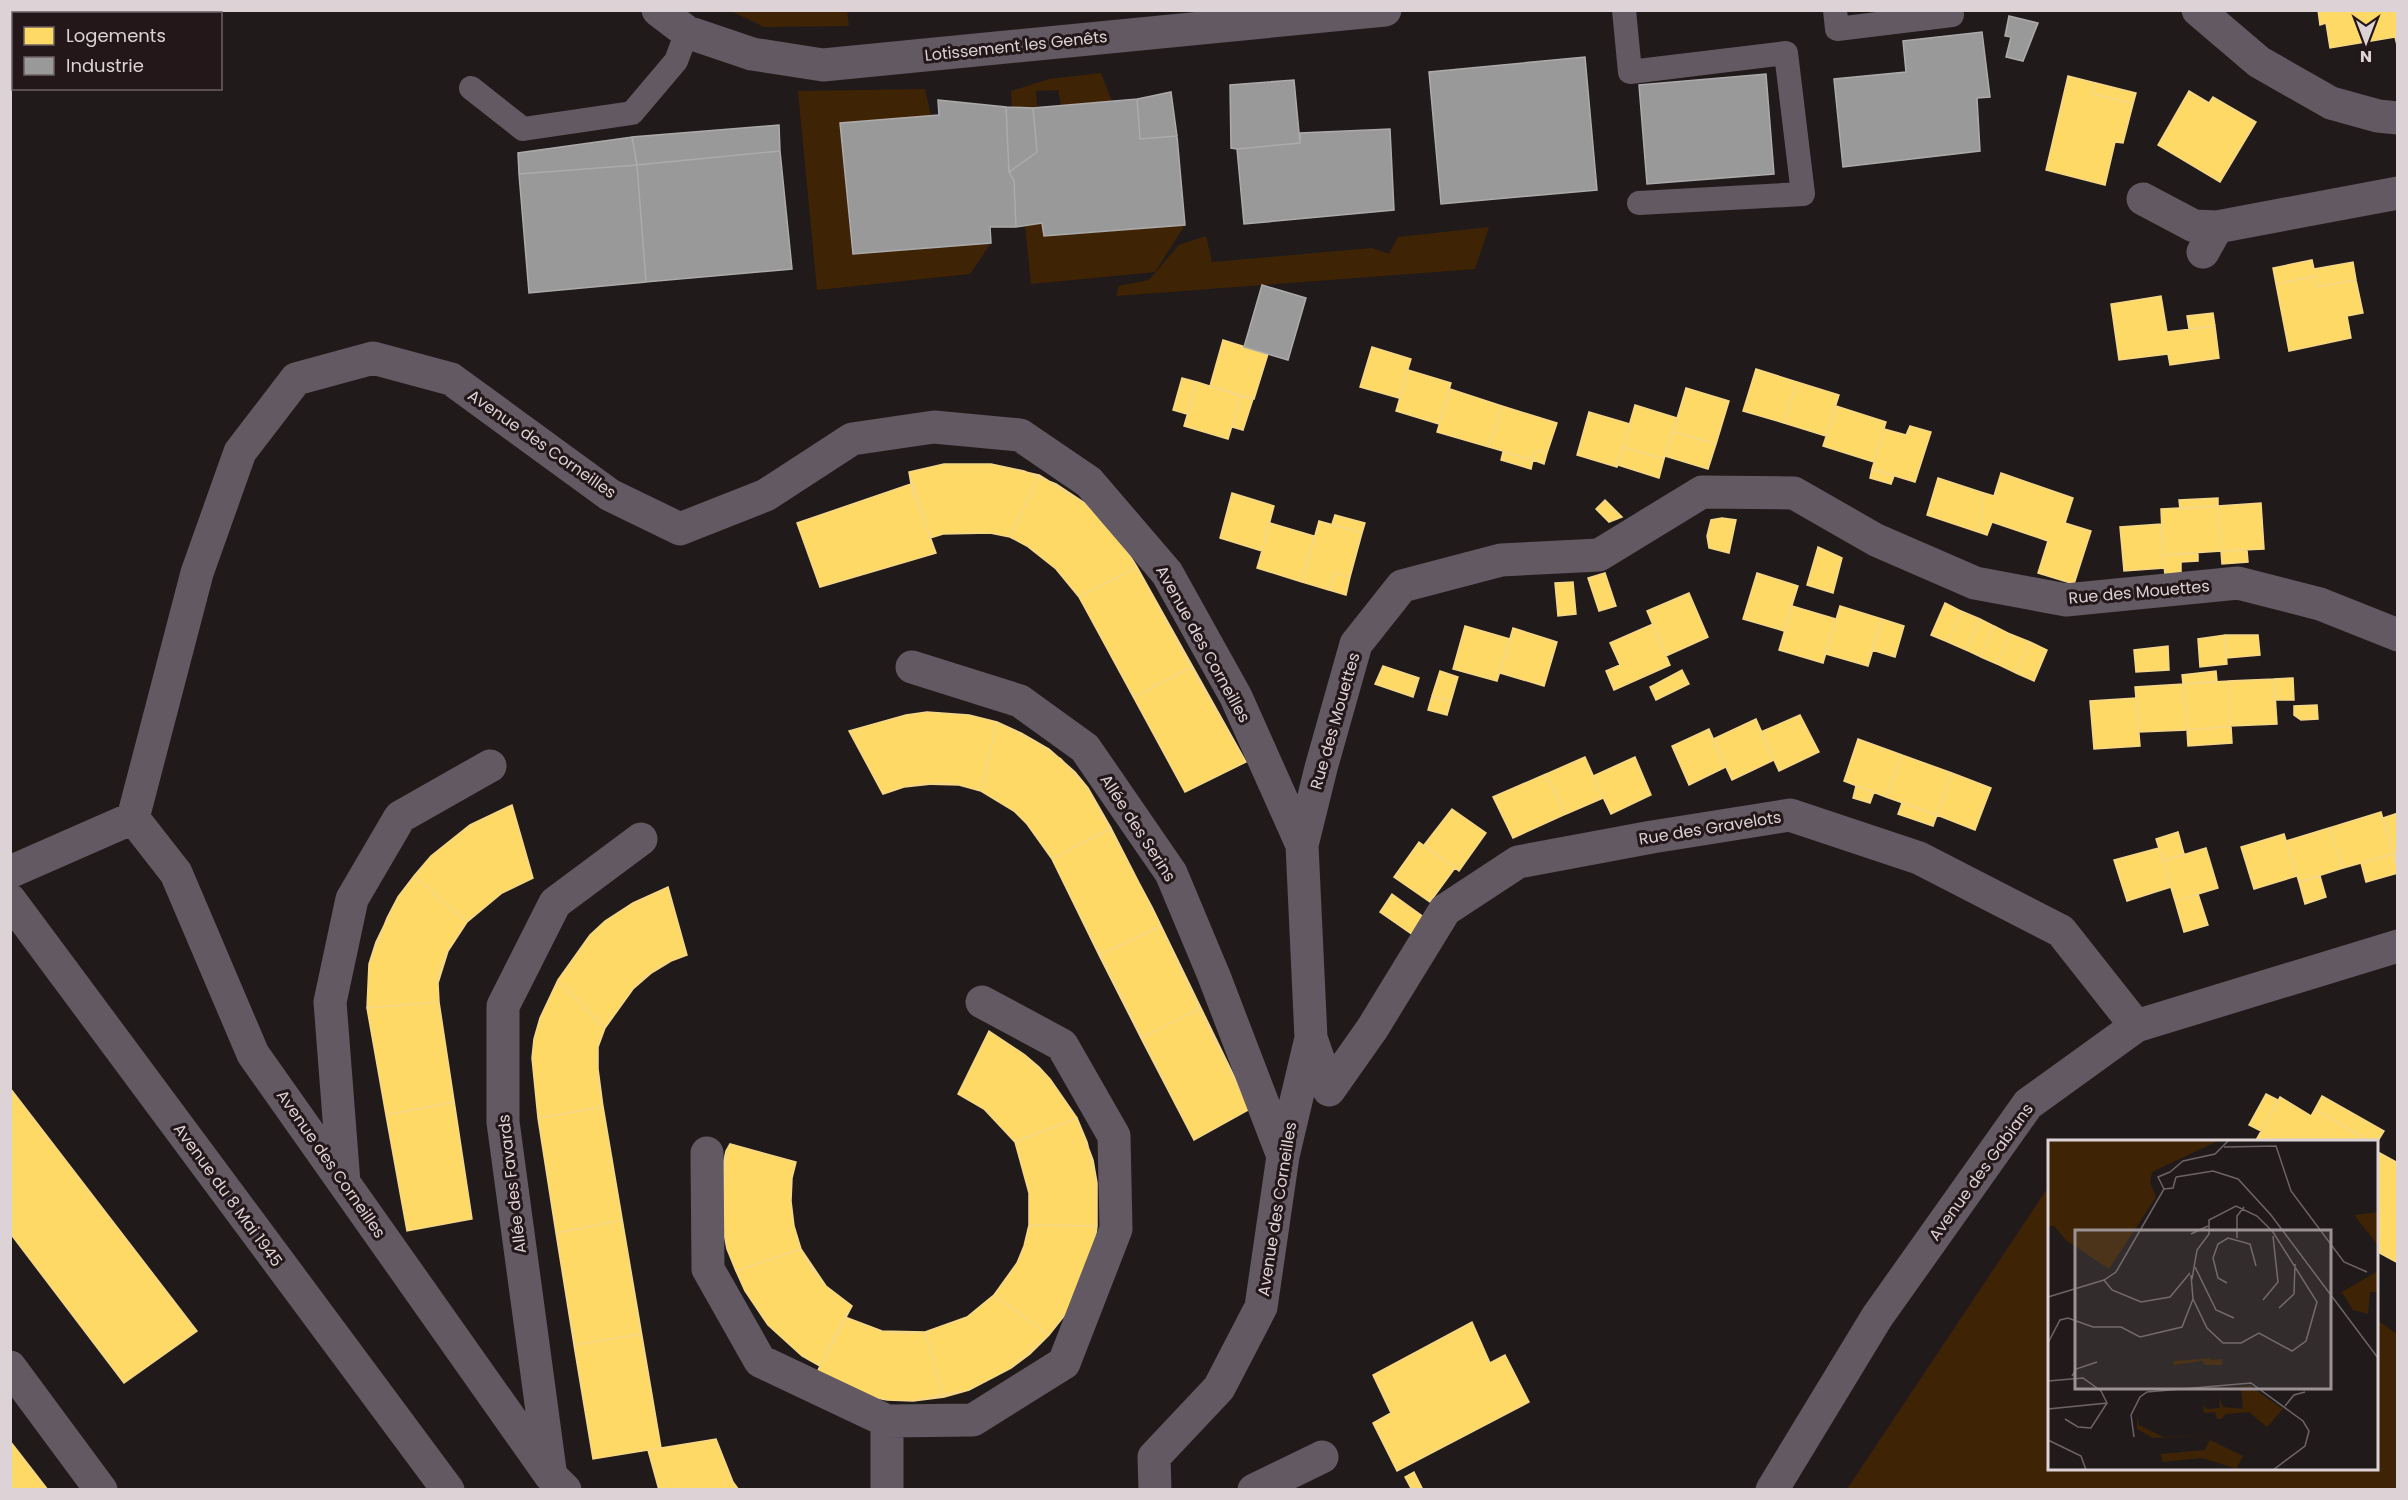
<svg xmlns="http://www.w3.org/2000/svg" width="2408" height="1500" font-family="Poppins,sans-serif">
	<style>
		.green { fill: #3e2404 }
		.homes { fill: #ffd966; stroke: #f5d788; stroke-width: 1.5 }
		.industry { fill: #999; stroke: #adaaab; stroke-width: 1.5 }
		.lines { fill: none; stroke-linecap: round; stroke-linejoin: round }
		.lane { stroke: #635962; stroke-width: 24 }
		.street { stroke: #635962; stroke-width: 33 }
		.labels { text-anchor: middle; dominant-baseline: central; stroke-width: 6; stroke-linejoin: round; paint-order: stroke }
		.street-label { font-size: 16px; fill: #ddd3d6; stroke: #24171a }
		.inset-road { fill: none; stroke: #6c6466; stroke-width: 1.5 }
		.view { fill: #9b9295; fill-opacity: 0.15; stroke: #9b9295; stroke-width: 3 }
		.inset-edge { fill: none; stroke: #ddd3d6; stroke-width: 3 }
	</style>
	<rect width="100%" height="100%" fill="#211a1b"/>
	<!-- green -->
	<path class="green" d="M 731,11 L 847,11 L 849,26 L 764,27 Z
		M 1101,73 L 1112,101 L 1061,105 L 1058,90 L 1036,91 L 1037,108 L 1012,107 L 1011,91 L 1049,79 Z
		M 925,89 L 931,116 L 840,124 L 852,253 L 991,243 L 970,274 L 817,290 L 798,91 Z
		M 1042,223 L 1045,236 L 1185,225 L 1155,272 L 1031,284 L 1025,225 Z
		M 1489,227 L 1475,269 L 1116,296 L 1119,286 L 1149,280 L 1179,245 L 1206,236 L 1212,262 L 1372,248 L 1389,254 L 1398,237 Z
		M 2049,1186 L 2050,1468 L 2376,1468 L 2377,1320 L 2397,1334 L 2397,1489 L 1847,1489 Z"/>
	<!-- homes -->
	<path class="homes" d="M 2318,10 L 2398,10 L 2398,49 L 2395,37 L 2330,48 L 2326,23 L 2320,25 Z
		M 2068,76 L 2096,83 L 2093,94 L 2133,104 L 2123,143 L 2115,142 L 2105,185 L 2046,170 Z
		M 2096,83 L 2136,93 L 2133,104 L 2093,94 Z
		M 2189,91 L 2209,103 L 2213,97 L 2256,122 L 2220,182 L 2158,145 Z
		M 2312,260 L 2314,269 L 2353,262 L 2356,280 L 2317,287 L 2314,276 L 2276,284 L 2273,268 Z
		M 2314,276 L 2317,287 L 2356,280 L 2363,313 L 2347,316 L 2351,338 L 2289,351 L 2276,284 Z
		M 2161,296 L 2167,332 L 2215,326 L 2219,358 L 2170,365 L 2168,354 L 2119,360 L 2111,304 Z
		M 2213,313 L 2215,326 L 2189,329 L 2187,316 Z
		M 1223,340 L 1268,354 L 1254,399 L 1210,386 Z
		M 1372,347 L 1411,359 L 1399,398 L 1360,387 Z
		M 1756,369 L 1797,382 L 1784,423 L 1743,411 Z
		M 1408,370 L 1451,383 L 1439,424 L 1396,411 Z
		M 1182,378 L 1197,382 L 1187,414 L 1173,410 Z
		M 1197,382 L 1241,396 L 1228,439 L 1184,426 Z
		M 1797,382 L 1839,395 L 1826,436 L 1784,423 Z
		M 1686,388 L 1729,401 L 1716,444 L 1673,432 Z
		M 1450,389 L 1502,406 L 1489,447 L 1437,432 Z
		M 1241,396 L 1253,399 L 1243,430 L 1232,427 Z
		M 1635,405 L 1677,418 L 1664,459 L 1623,447 Z
		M 1502,406 L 1557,423 L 1547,453 L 1536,450 L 1533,460 L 1489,447 Z
		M 1836,406 L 1886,422 L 1874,462 L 1823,446 Z
		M 1589,412 L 1630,424 L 1617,467 L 1577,455 Z
		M 1910,426 L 1931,432 L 1915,482 L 1872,469 L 1884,429 L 1906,435 Z
		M 1673,432 L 1716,444 L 1708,469 L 1665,456 Z
		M 1623,447 L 1664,459 L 1659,478 L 1618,465 Z
		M 1536,450 L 1547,453 L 1544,464 L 1533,460 Z
		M 1503,452 L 1533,460 L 1531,469 L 1501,460 Z
		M 944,464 L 991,464 L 1024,471 L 1056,484 L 1088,505 L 1121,541 L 1137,567 L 1246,762 L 1185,792 L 1079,597 L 1056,569 L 1027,546 L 1010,537 L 990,533 L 943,534 L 930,538 L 936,553 L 820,587 L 797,523 L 911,484 L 909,472 Z
		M 944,464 L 991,464 L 1039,475 L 1010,537 L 990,533 L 962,533 L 943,534 L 930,538 L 909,472 Z
		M 1872,469 L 1894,476 L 1891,484 L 1870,478 Z
		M 2001,473 L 2073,498 L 2065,523 L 2091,531 L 2074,584 L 2038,573 L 2048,541 L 1992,522 L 1987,535 L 1981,533 L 1984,493 L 1994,496 Z
		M 1039,475 L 1088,505 L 1121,541 L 1137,567 L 1079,597 L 1056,569 L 1027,546 L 1010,537 Z
		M 1938,478 L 1984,493 L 1981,533 L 1927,515 Z
		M 911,484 L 936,553 L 820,587 L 797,523 Z
		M 1232,493 L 1274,506 L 1262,551 L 1220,538 Z
		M 2218,498 L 2218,506 L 2180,509 L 2179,500 Z
		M 1605,500 L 1622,517 L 1609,522 L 1596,509 Z
		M 2261,503 L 2264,549 L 2221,551 L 2218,506 Z
		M 2218,506 L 2221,551 L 2163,555 L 2161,509 Z
		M 1335,515 L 1365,523 L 1362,533 L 1332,524 Z
		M 1722,518 L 1736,520 L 1729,553 L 1709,548 L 1707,536 L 1711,520 Z
		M 1319,521 L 1362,533 L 1350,577 L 1334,573 L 1329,590 L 1302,582 Z
		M 1270,523 L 1314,536 L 1302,582 L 1257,568 Z
		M 2161,524 L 2164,568 L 2124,571 L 2120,527 Z
		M 1818,547 L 1842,558 L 1833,593 L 1807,585 Z
		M 2247,550 L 2248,562 L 2222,564 L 2221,551 Z
		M 2198,553 L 2198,561 L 2181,562 L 2181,575 L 2165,575 L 2163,555 Z
		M 1137,567 L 1191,667 L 1134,697 L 1079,597 Z
		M 1334,573 L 1350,577 L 1346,595 L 1329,590 Z
		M 1605,573 L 1616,606 L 1599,611 L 1588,578 Z
		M 1757,573 L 1798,586 L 1784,631 L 1743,619 Z
		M 1573,582 L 1576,614 L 1558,616 L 1555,583 Z
		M 1689,593 L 1708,637 L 1666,656 L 1647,611 Z
		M 1945,603 L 1961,611 L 1948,642 L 1931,635 Z
		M 1792,606 L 1836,619 L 1823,663 L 1779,650 Z
		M 1840,606 L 1882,619 L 1868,666 L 1826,654 Z
		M 1961,611 L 1980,619 L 1966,650 L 1948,642 Z
		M 1882,619 L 1904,626 L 1895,657 L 1872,650 Z
		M 1980,619 L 1994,626 L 1981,657 L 1966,650 Z
		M 1653,624 L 1670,665 L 1614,690 L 1606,671 L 1620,665 L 1610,643 Z
		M 1465,626 L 1510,639 L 1497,681 L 1453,669 Z
		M 1994,626 L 2010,634 L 1997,664 L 1981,657 Z
		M 1513,628 L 1557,642 L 1544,686 L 1500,673 Z
		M 2010,634 L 2030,642 L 2016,673 L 1997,664 Z
		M 2225,635 L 2227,664 L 2200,667 L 2198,639 Z
		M 2225,635 L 2258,635 L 2260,655 L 2227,658 Z
		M 2030,642 L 2047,650 L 2034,681 L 2016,673 Z
		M 2168,646 L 2169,670 L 2136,672 L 2134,650 Z
		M 1383,666 L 1419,678 L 1413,697 L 1375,684 Z
		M 1191,667 L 1246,762 L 1185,792 L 1134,697 Z
		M 1682,670 L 1689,684 L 1656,700 L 1650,687 Z
		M 1440,671 L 1458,677 L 1451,701 L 1432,696 Z
		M 2216,671 L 2217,681 L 2183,684 L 2182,675 Z
		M 2293,678 L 2294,700 L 2276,700 L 2274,679 Z
		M 2274,679 L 2277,724 L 2231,726 L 2228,681 Z
		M 2228,681 L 2231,726 L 2187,730 L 2183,684 Z
		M 2183,684 L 2187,730 L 2139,732 L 2135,687 Z
		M 1432,696 L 1451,701 L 1447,715 L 1428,710 Z
		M 2136,698 L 2140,746 L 2094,749 L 2090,701 Z
		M 2317,705 L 2318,719 L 2301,720 L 2294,715 L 2294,706 Z
		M 927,712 L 969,715 L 997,722 L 1021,733 L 1049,749 L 1075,772 L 1088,788 L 1152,907 L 1250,1109 L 1194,1140 L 1052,859 L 1027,824 L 1014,811 L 981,791 L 959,785 L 923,784 L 904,787 L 883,794 L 849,731 L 906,715 Z
		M 927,712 L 969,715 L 997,722 L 981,791 L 959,785 L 941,783 L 904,787 L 883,794 L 849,731 L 906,715 Z
		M 1800,715 L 1819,752 L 1779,771 L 1761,732 Z
		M 1756,719 L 1774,760 L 1732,780 L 1713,739 Z
		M 997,722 L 1035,741 L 1061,759 L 1088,788 L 1111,828 L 1052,859 L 1027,824 L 1014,811 L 981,791 Z
		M 2231,726 L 2232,743 L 2188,746 L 2187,730 Z
		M 1709,729 L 1726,767 L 1689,785 L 1672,746 Z
		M 1858,739 L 1902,755 L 1886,797 L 1844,781 Z
		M 1902,755 L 1952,773 L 1937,815 L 1886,797 Z
		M 1585,757 L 1603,798 L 1566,814 L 1546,774 Z
		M 1635,757 L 1651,795 L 1611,814 L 1593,776 Z
		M 1952,773 L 1991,788 L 1975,830 L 1937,815 Z
		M 1546,774 L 1566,814 L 1513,838 L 1493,797 Z
		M 1856,786 L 1874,792 L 1870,803 L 1853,798 Z
		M 1902,803 L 1937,815 L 1933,826 L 1898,814 Z
		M 512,805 L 533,878 L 502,893 L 467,922 L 448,951 L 438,983 L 439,1002 L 472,1219 L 407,1231 L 367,1008 L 369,964 L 387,918 L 398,897 L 414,876 L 431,856 L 470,825 Z
		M 512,805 L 533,878 L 502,893 L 467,922 L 414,876 L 431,856 L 470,825 Z
		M 1452,809 L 1486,833 L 1459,871 L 1424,845 Z
		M 2381,812 L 2393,854 L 2343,868 L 2329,828 Z
		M 2398,813 L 2398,860 L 2396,861 L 2383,818 Z
		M 1111,828 L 1161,926 L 1099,955 L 1052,859 Z
		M 2329,828 L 2343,868 L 2299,882 L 2286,841 Z
		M 2178,832 L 2184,854 L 2163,861 L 2156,839 Z
		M 2284,834 L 2297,876 L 2254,889 L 2241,847 Z
		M 1419,842 L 1455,868 L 1430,902 L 1394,877 Z
		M 2159,848 L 2171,887 L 2127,901 L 2114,860 Z
		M 2206,848 L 2218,888 L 2175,901 L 2163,861 Z
		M 2393,854 L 2398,873 L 2366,882 L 2361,863 Z
		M 414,876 L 467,922 L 448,951 L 441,967 L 438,983 L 439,1002 L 367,1008 L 369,964 L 376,942 L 398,897 Z
		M 2320,876 L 2326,897 L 2305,904 L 2299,882 Z
		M 668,887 L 687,955 L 671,961 L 656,969 L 633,989 L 605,1028 L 598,1047 L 598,1077 L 661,1448 L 716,1439 L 733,1482 L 739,1490 L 659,1490 L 648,1450 L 593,1459 L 538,1118 L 532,1058 L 534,1039 L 540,1018 L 558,980 L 590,935 L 605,921 L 633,903 Z
		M 668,887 L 687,955 L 671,961 L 643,978 L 633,989 L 605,1028 L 558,980 L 590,935 L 605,921 L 633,903 Z
		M 1392,894 L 1425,918 L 1413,935 L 1380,912 Z
		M 2198,894 L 2208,925 L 2184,932 L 2175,901 Z
		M 1161,926 L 1199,1009 L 1141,1038 L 1099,955 Z
		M 558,980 L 605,1028 L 598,1047 L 597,1061 L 603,1107 L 538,1118 L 532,1058 L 534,1039 L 540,1018 Z
		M 439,1002 L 454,1102 L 386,1115 L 367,1008 Z
		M 1199,1009 L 1250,1109 L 1194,1140 L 1141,1038 Z
		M 989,1031 L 1025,1055 L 1050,1079 L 1077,1118 L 1087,1142 L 1097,1183 L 1097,1226 L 1094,1249 L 1077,1293 L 1064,1316 L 1049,1335 L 1030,1354 L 1011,1368 L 969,1390 L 913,1401 L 887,1400 L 850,1393 L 814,1378 L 820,1366 L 802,1356 L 768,1325 L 745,1291 L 736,1271 L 727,1249 L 721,1218 L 726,1151 L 730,1144 L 796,1162 L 792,1178 L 791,1201 L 794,1226 L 801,1249 L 812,1269 L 826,1286 L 852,1306 L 845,1317 L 882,1331 L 903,1333 L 925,1332 L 967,1317 L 994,1295 L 1017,1263 L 1024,1246 L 1029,1225 L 1029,1193 L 1015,1142 L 984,1109 L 958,1094 Z
		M 989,1031 L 1025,1055 L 1039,1067 L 1050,1079 L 1077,1118 L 1015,1142 L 984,1109 L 958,1094 Z
		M 10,1088 L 197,1331 L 124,1383 L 10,1233 Z
		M 2266,1094 L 2278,1100 L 2261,1131 L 2249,1125 Z
		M 2322,1096 L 2384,1131 L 2376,1144 L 2376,1142 L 2371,1142 L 2315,1109 Z
		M 2280,1097 L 2311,1116 L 2315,1109 L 2371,1142 L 2255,1142 Z
		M 454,1102 L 472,1219 L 407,1231 L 386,1115 Z
		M 603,1107 L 622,1220 L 556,1233 L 538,1118 Z
		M 1077,1118 L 1093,1160 L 1097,1183 L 1097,1226 L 1029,1225 L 1029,1193 L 1015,1142 Z
		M 730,1144 L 796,1162 L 792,1178 L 791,1201 L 794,1226 L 801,1249 L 736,1271 L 727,1249 L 721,1218 L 723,1165 L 726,1151 Z
		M 2376,1151 L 2398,1163 L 2398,1263 L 2376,1251 Z
		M 622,1220 L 641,1334 L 574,1345 L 556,1233 Z
		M 1029,1225 L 1097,1226 L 1094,1249 L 1077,1293 L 1064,1316 L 1049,1335 L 994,1295 L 1017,1263 L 1024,1246 Z
		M 801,1249 L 826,1286 L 852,1306 L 820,1366 L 802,1356 L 768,1325 L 745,1291 L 736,1271 Z
		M 994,1295 L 1049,1335 L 1011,1368 L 969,1390 L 944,1397 L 925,1332 L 967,1317 Z
		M 845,1317 L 882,1331 L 925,1332 L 944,1397 L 913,1401 L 887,1400 L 850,1393 L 814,1378 Z
		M 1472,1322 L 1490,1363 L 1505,1355 L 1529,1402 L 1397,1471 L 1373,1423 L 1391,1413 L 1373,1375 Z
		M 641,1334 L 661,1448 L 593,1459 L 574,1345 Z
		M 716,1439 L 733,1482 L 739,1490 L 659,1490 L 648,1450 Z
		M 10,1441 L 48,1490 L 10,1490 Z
		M 1414,1472 L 1423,1490 L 1412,1490 L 1405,1477 Z"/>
	<!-- industry -->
	<path class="industry" d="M 10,10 L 86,10 L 80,14 L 14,14 L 14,39 L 10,34 Z
		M 2009,16 L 2038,23 L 2023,61 L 2006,57 L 2011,37 L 2005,36 Z
		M 1982,32 L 1990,97 L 1977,98 L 1980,151 L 1843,167 L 1834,79 L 1906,72 L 1903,41 Z
		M 1585,57 L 1597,190 L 1441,204 L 1429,72 Z
		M 1766,74 L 1774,174 L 1647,184 L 1639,85 Z
		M 1294,80 L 1300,143 L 1237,149 L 1231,148 L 1230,85 Z
		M 1171,92 L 1177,136 L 1140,139 L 1137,99 Z
		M 1137,99 L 1140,139 L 1177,136 L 1185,225 L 1044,236 L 1042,223 L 1016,227 L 1014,181 L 1009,172 L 1037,152 L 1033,108 Z
		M 938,100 L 1006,107 L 1009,172 L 1014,181 L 1016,227 L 990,227 L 991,243 L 853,254 L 840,123 L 939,115 Z
		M 1006,107 L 1033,108 L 1037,152 L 1009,172 Z
		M 779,125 L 780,151 L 637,165 L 632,137 Z
		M 1390,129 L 1394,210 L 1244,224 L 1237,149 L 1300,143 L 1300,133 Z
		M 632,137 L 637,165 L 519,174 L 518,153 Z
		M 780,151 L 792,269 L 646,282 L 637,165 Z
		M 637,165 L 646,282 L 529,293 L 519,174 Z
		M 1262,285 L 1306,298 L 1288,360 L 1244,347 Z"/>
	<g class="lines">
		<!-- lane -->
		<path class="lane" d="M 1624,10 L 1630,72 L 1786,53 L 1803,194 L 1639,203
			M 1835,10 L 1837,29 L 1952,15
			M 471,88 L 523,129 L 632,113 L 676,61 L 687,32"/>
		<!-- street -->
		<path class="street" d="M 658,10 L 687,32 L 752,54 L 823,65 L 1385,10
			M 2198,10 L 2259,62 L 2331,103 L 2378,116 L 2398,118
			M 2143,199 L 2194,226 L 2217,227
			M 2203,252 L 2217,227 L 2398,193
			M 912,667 L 1020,701 L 1085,748 L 1171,873 L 1214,976 L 1283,1156
			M 10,872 L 133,818
			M 10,900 L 448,1490
			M 1329,1090 L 1311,1038 L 1302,845 L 1321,768 L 1356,644 L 1402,586 L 1501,560 L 1599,555 L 1702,492 L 1794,493 L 1876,540 L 1975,583 L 2066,600 L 2238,583 L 2320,604 L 2398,635
			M 1329,1090 L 1372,1029 L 1445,910 L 1518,862 L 1652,837 L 1790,815 L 1919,858 L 2061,931 L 2136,1026
			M 707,1153 L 708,1269 L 760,1361 L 887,1421 L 973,1420 L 1064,1363 L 1116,1229 L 1114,1136 L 1062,1045 L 982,1002
			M 344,1183 L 330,1002 L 352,899 L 400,817 L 490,766
			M 10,1367 L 101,1490
			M 887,1421 L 887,1490
			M 550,1470 L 503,1122 L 503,1006 L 555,903 L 641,839
			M 565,1490 L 550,1475 L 253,1054 L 176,873 L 133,818 L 197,573 L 240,452 L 296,379 L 373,358 L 451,379 L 610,495 L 680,529 L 766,495 L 852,439 L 934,427 L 1020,435 L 1089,482 L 1167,573 L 1236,697 L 1302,845
			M 1155,1490 L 1154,1457 L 1219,1388 L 1261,1307 L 1283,1156 L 1311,1038
			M 1254,1490 L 1322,1457
			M 1772,1490 L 1877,1317 L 2028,1104 L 2136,1026 L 2398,946"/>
	</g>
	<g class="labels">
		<!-- street labels -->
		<g class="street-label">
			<text transform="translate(1016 46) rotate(-6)">Lotissement les Genêts</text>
			<text transform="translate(542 444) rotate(35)">Avenue des Corneilles</text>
			<text transform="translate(2139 592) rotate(-5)">Rue des Mouettes</text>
			<text transform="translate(1203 644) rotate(61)">Avenue des Corneilles</text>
			<text transform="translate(1335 721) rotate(-74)">Rue des Mouettes</text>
			<text transform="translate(1138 828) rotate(57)">Allée des Serins</text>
			<text transform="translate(1710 828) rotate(-9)">Rue des Gravelots</text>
			<text transform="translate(331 1164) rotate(55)">Avenue des Corneilles</text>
			<text transform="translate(1981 1172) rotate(-54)">Avenue des Gabians</text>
			<text transform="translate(512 1184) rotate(-97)">Allée des Favards</text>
			<text transform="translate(228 1195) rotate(54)">Avenue du 8 Mai 1945</text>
			<text transform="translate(1277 1209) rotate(-81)">Avenue des Corneilles</text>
		</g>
	</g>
	<!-- overview -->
	<g transform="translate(2048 1140)">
		<rect width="330" height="330" fill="#211a1b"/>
		<path d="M 0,0 L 172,0 L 104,32 L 102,43 L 108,57 L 61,129 L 19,101 L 6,86 L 0,86 ZM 330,72 L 330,105 L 306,75 ZM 330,131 L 330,152 L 322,152 L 320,174 L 305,170 L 294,152 ZM 165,218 L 161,220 L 174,219 L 174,225 L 157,225 L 154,221 L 125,225 L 126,221 ZM 202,246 L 235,269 L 219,287 L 201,272 L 178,274 L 173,279 L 169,279 L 167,272 L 156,273 L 155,265 L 159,269 L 172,268 L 171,257 L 175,267 L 195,269 L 193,247 ZM 89,276 L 91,285 L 115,297 L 171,295 L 105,298 L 89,289 ZM 162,300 L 195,316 L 189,327 L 193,330 L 154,318 L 114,322 L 113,314 L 157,310 Z" fill="#3e2404"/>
		<path class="inset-road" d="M 176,7 L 228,6 L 243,51 L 296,122 L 319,132M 122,32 L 135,21 L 167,14 L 181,0M 128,37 L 165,31 L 190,39 L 223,75 L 330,218M 116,49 L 110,37 L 122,32M 116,49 L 125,48 L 128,37M 143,94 L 160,86M 189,98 L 189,76 L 196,67M 147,127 L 168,170 L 186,178M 144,139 L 149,110 L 161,94 L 161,80 L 188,66 L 209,76 L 225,92 L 269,162 L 258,201 L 244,211 L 211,193 L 193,203 L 175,203 L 159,188 L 145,159M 56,140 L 64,150 L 93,162 L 122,157 L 142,133M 179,143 L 170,138 L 165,118 L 170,104 L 180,98 L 202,104 L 208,126M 0,157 L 56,140 L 68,132 L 116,49M 215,160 L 230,142 L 225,96M 231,168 L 246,154 L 247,124M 0,203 L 12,180 L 20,178 L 45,187 L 73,187 L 92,197 L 134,187 L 145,159 L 143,135M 24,236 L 28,229 L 49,222M 0,241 L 35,238 L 53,251 L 59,263 L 0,269M 237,266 L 246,255 L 257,252M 17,279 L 30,287 L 43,288 L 59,263M 86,297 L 83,275 L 92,257 L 99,252 L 203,243 L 255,281 L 261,291 L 257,306 L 225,330M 0,300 L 33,316 L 38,330"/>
		<path class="view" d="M 27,90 L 283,90 L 283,249 L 27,249 Z"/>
		<rect width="330" height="330" class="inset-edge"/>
	</g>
	<!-- border -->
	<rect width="2408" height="1500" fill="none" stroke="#ddd3d6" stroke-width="24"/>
	<!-- legend -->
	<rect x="12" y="12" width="210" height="78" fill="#24171a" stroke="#6e6265" stroke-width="1.5"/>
	<rect x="24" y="27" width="30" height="18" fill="#ffd966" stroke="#6e6265" stroke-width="1.5"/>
	<text x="66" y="42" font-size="18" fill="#ddd3d6">Logements</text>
	<rect x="24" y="57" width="30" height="18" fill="#999999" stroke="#6e6265" stroke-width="1.5"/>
	<text x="66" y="72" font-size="18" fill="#ddd3d6">Industrie</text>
	<!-- north arrow -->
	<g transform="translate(2366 42) rotate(180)" stroke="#24171a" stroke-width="4.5" paint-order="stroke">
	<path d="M0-4.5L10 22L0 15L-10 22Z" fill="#ddd3d6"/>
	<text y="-9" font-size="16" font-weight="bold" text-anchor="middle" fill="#ddd3d6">N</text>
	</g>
</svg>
